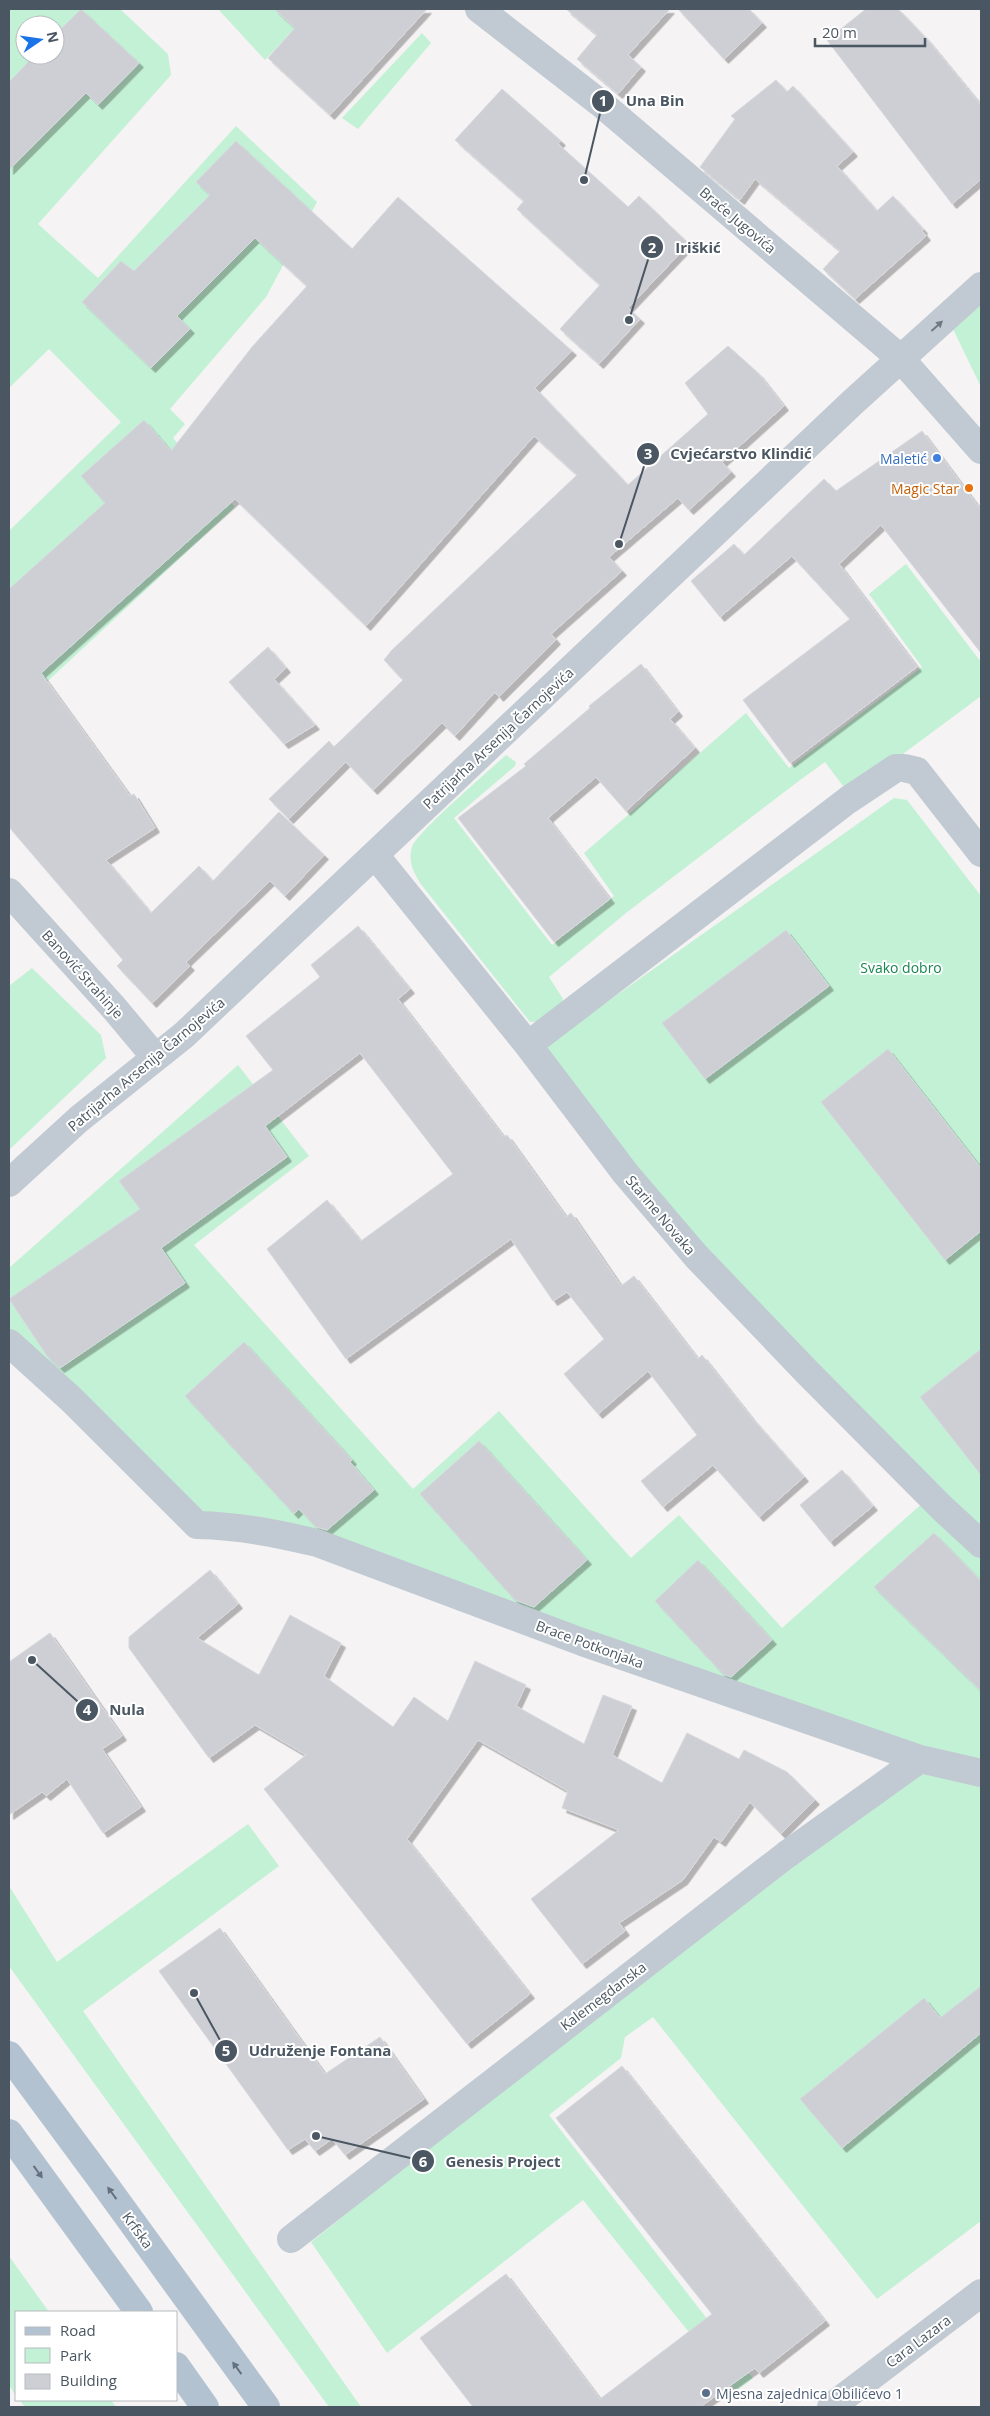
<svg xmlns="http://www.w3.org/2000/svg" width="990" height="2416" font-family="'Open Sans',sans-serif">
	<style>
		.green { fill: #c3f1d5; fill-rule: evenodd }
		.building { fill: #cdcfd5; stroke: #d7d9de; filter: url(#shadow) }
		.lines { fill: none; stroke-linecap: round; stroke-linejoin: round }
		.minor { stroke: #c1cad2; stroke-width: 28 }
		.major { stroke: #b3c2d1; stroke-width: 28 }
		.oneway { fill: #6e7983 }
		.oneway2 { fill: #64717d }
		.shop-dot { fill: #3f7fe0; stroke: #fff; stroke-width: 2 }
		.food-dot { fill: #e8710a; stroke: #fff; stroke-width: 2 }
		.service-dot { fill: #5c6f8a; stroke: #fff; stroke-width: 2 }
		.labels { text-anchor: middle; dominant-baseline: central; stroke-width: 4; stroke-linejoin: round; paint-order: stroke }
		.street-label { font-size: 14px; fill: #4a5661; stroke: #fff }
		.shop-label { font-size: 14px; fill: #366cbe; stroke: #fff; text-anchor: end }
		.food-label { font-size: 14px; fill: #c56008; stroke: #fff; text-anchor: end }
		.park-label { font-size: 14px; fill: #17864f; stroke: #fff }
		.service-label { font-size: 14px; fill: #4e5e75; stroke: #fff; text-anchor: start }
		.leader { fill: none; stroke: #4a5661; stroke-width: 2 }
		.callout-dot { fill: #4a5661; stroke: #fff; stroke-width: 2 }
		.mark-label { font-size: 15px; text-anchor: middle; font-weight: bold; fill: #fff }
		.callout-label { font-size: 15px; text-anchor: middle; font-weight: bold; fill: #4a5661; stroke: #fff; stroke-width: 4; stroke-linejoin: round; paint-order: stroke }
	</style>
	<defs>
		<filter id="shadow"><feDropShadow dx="4.5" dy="4.5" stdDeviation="0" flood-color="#0004"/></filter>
	</defs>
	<rect width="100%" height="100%" fill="#f5f3f3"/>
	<!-- green -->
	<path class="green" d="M 9,9 L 120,9 L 168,54 L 171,75 L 38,224 L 98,278 L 236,126 L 317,202 L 266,297 L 170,409 L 185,424 L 173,438 L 235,507 L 9,717 L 9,531 L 121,422 L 49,349 L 9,388 ZM 25,25 L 55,25 L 55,55 L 25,55 Z
		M 218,9 L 274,9 L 295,28 L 265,60 Z
		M 422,33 L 431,43 L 358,129 L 342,118 Z
		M 981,303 L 981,387 L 953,329 Z
		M 906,564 L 981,662 L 981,696 L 849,794 L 825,762 L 800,780 L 626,913 L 549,977 L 563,999 L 562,1003 L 537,1022 L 530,1022 L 420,883 C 413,871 408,862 412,847 C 417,832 490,770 506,755 L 516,762 L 515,766 L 454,818 L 552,945 L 614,896 L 584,853 L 746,713 L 789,768 L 922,667 L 869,594 Z
		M 894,798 L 907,800 L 981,896 L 981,1537 L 704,1255 L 538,1051 Z
		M 32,968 L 101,1035 L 106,1058 L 9,1150 L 9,986 Z
		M 238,1065 L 309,1156 L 194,1245 L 413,1489 L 499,1411 L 631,1558 L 679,1515 L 782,1628 L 925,1501 L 981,1554 L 981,1763 L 925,1749 L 196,1513 L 9,1329 L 9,1268 Z
		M 921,1768 L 981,1780 L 981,2221 L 877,2299 L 653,2017 L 625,2037 L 621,2058 L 549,2115 L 753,2378 L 736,2391 L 583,2200 L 387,2353 L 311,2242 L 602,2009 Z
		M 248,1824 L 279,1866 L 83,2011 L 361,2407 L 329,2407 L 9,1966 L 9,1886 L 57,1962 Z
		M 9,2256 L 49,2312 L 16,2312 L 16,2396 L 9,2385 Z
		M 19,2400 L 111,2400 L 116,2407 L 25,2407 Z"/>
	<!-- building -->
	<path class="building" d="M 81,9 L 139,63 L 98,105 L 86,93 L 9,170 L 9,82 L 35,55 L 55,55 L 55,35 Z
		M 274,9 L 427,9 L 330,115 L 268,58 L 295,28 Z
		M 566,9 L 670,9 L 628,55 L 641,67 L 618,94 L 577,59 L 597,35 Z
		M 678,9 L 749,9 L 762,23 L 724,59 Z
		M 866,9 L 898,9 L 926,38 L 981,105 L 981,179 L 952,204 L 827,40 Z
		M 776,80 L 787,92 L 793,86 L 853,152 L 837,166 L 877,211 L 893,196 L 923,229 L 922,231 L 926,236 L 855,299 L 823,269 L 840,251 L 755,179 L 740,200 L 700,167 L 735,119 L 731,116 Z
		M 502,89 L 561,141 L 558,144 L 628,207 L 639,196 L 689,244 L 628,308 L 640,319 L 599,364 L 560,329 L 600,285 L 517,209 L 524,201 L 455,140 Z
		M 236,141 L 352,249 L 398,197 L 572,351 L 535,388 L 628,485 L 708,414 L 685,383 L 728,346 L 758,373 L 784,406 L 722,462 L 731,472 L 689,510 L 678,498 L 609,557 L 622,571 L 551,634 L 556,640 L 499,697 L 495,692 L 455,736 L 442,723 L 373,790 L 346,762 L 289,819 L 269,799 L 329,741 L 334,747 L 403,680 L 384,660 L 391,651 L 577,475 L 534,436 L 366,626 L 235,499 L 41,673 L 130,796 L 134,794 L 155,828 L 106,860 L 151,913 L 199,866 L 213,881 L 279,812 L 324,855 L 285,896 L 270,881 L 186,962 L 190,966 L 152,1003 L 117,966 L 123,960 L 9,827 L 9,589 L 105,503 L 81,476 L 144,420 L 171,451 L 252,347 L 307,286 L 255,238 L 177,316 L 190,329 L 151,368 L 82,302 L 121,261 L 134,271 L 210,195 L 196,182 Z
		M 922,431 L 981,510 L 981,653 L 881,525 L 839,564 L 917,667 L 790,763 L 743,700 L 850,619 L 792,556 L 720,617 L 691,581 L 734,544 L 744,555 L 824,479 L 836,491 Z
		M 268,647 L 286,668 L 274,679 L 315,725 L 284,744 L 229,682 Z
		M 641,664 L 678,712 L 670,719 L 695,748 L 626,811 L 596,777 L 548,818 L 610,899 L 554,942 L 458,818 L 526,766 L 524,764 L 590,708 L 589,706 Z
		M 358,926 L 410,989 L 398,999 L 504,1137 L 507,1135 L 566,1217 L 571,1213 L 621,1286 L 634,1276 L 698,1359 L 702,1355 L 751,1417 L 804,1477 L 759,1517 L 713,1465 L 663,1507 L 641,1481 L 697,1435 L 648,1371 L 598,1414 L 564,1374 L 604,1339 L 567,1292 L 553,1301 L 511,1239 L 346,1359 L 267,1249 L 327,1200 L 361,1241 L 453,1174 L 360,1053 L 265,1126 L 287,1157 L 161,1248 L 185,1283 L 60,1368 L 47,1356 L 9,1299 L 140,1209 L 119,1181 L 273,1070 L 246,1036 L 320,977 L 311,965 Z
		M 786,930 L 829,986 L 705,1079 L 662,1023 Z
		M 888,1049 L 981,1168 L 981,1231 L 945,1260 L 821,1102 Z
		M 244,1342 L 352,1460 L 350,1462 L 374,1490 L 327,1530 L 316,1527 L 299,1509 L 294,1514 L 185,1396 Z
		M 981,1349 L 981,1475 L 920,1397 Z
		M 479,1441 L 587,1560 L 534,1607 L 515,1600 L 420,1494 Z
		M 842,1470 L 873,1506 L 830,1542 L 800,1505 Z
		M 934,1533 L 981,1581 L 981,1691 L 874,1587 Z
		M 698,1560 L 772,1640 L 731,1677 L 723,1674 L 655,1601 Z
		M 210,1570 L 238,1604 L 197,1638 L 259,1675 L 290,1615 L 341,1643 L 324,1676 L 393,1727 L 414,1697 L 448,1721 L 475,1661 L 526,1685 L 516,1706 L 584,1744 L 603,1695 L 632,1706 L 612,1755 L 662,1783 L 687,1733 L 739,1759 L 744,1750 L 787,1772 L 815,1800 L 781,1834 L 750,1802 L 721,1842 L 714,1837 L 683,1880 L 619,1923 L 625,1931 L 582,1964 L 531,1899 L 619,1830 L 562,1808 L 568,1791 L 478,1740 L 407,1839 L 530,1994 L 467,2044 L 264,1789 L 306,1755 L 255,1725 L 209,1758 L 129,1648 L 129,1637 Z
		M 50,1633 L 122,1736 L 102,1749 L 141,1807 L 103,1833 L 67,1779 L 46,1796 L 42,1792 L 9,1815 L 9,1662 Z
		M 220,1928 L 325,2074 L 380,2037 L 424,2099 L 345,2155 L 332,2139 L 315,2151 L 305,2139 L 288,2150 L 159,1971 Z
		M 981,1986 L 981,2033 L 842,2148 L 800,2099 L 924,1998 L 940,2018 Z
		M 622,2066 L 825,2321 L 759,2373 L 755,2368 L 700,2407 L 473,2407 L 420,2338 L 506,2274 L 600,2399 L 712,2314 L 556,2118 Z"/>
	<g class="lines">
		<!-- minor -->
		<path class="minor" d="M 479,9 L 604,106 L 900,358 L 981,450
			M 375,855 L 528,1045 L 626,1174 L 696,1256 L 807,1372 L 942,1508 L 981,1544
			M 9,892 L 114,1008 L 155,1057
			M 528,1045 L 848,800 L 896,768 L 904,768 L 917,771 L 981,853
			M 9,1183 L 79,1119 L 184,1035 L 853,402 L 981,286
			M 9,1343 L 72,1400 L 197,1525 C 240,1526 275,1533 317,1543 L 582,1642 L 920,1759 L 981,1773
			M 291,2239 L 786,1855 L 920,1759
			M 831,2407 L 981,2293"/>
		<!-- major -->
		<path class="major" d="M 9,2055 L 100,2178 L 266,2407
			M 9,2133 L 139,2312
			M 176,2366 L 205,2407"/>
	</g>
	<!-- one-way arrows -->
	<defs><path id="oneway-solid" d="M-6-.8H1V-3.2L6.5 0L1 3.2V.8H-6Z" transform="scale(1.25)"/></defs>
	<use class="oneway" href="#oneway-solid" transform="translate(937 326) rotate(-42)"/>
	<g class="oneway2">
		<use href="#oneway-solid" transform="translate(38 2172) rotate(54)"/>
		<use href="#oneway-solid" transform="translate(112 2193) rotate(-126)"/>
		<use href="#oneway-solid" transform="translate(237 2368) rotate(-126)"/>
	</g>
	<!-- markers -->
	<circle class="shop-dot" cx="937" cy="458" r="5"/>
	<circle class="food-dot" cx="969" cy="488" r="5"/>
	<circle class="service-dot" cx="706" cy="2393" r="5"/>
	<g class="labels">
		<!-- street labels -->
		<g class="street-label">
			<text transform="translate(738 220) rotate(40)">Braće Jugovića</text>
			<text transform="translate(498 738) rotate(-43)">Patrijarha Arsenija Čarnojevića</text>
			<text transform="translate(83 974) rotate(48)">Banović Strahinje</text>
			<text transform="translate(146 1064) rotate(-40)">Patrijarha Arsenija Čarnojevića</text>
			<text transform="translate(661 1215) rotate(50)">Starine Novaka</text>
			<text transform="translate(590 1644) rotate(20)">Brace Potkonjaka</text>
			<text transform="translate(603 1996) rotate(-37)">Kalemegdanska</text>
			<text transform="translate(138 2230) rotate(54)">Krfska</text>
			<text transform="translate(918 2341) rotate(-37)">Cara Lazara</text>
		</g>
		<!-- shop labels -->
		<g class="shop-label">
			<text x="927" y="458">Maletić</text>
		</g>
		<!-- food labels -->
		<g class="food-label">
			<text x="959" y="488">Magic Star</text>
		</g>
		<!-- park labels -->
		<g class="park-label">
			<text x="901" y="967">Svako dobro</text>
		</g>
		<!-- service labels -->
		<g class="service-label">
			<text x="716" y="2393">Mjesna zajednica Obilićevo 1</text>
		</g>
	</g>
	<!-- callouts -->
	<path class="leader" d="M584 180L603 101M629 320L652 247M619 544L648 454M32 1660L87 1710M194 1993L226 2051M316 2136L423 2161"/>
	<g class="callout-dot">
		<circle cx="584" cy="180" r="5"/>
		<circle cx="629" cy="320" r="5"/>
		<circle cx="619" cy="544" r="5"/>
		<circle cx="32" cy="1660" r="5"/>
		<circle cx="194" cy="1993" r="5"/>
		<circle cx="316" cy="2136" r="5"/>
		<circle cx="603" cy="101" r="12"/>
		<circle cx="652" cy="247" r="12"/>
		<circle cx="648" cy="454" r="12"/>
		<circle cx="87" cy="1710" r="12"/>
		<circle cx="226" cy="2051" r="12"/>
		<circle cx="423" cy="2161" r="12"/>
	</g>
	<g class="mark-label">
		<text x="603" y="106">1</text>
		<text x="652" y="253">2</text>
		<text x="648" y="459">3</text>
		<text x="87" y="1715">4</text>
		<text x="226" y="2056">5</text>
		<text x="423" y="2167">6</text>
	</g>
	<g class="callout-label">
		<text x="655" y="106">Una Bin</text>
		<text x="698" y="253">Iriškić</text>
		<text x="741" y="459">Cvjećarstvo Klindić</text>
		<text x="127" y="1715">Nula</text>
		<text x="320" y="2056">Udruženje Fontana</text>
		<text x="503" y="2167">Genesis Project</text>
	</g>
	<!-- border -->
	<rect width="990" height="2416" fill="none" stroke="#4a5661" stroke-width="20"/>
	<!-- legend -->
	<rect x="15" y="2311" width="162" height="90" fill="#ffffff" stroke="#b7bbc0"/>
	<rect x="25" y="2327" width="25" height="8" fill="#b3c2d1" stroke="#b7bbc0"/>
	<text x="60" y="2336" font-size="15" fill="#4a5661">Road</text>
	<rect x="25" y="2348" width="25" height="15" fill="#c3f1d5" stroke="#b7bbc0"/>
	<text x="60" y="2361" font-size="15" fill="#4a5661">Park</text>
	<rect x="25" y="2374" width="25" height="15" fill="#cdcfd5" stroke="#b7bbc0"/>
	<text x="60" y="2386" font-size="15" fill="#4a5661">Building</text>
	<!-- north arrow -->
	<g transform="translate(40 40) rotate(77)"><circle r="24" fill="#ffffff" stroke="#b7bbc0"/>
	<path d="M0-4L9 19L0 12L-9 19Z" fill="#1a73e8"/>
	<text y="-8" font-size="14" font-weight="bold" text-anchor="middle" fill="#4a5661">N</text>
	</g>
	<!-- scale -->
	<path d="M815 38v8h110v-8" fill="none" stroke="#4a5661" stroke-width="2.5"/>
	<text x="822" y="38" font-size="15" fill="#4a5661" stroke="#ffffff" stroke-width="4" paint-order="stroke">20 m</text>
</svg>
